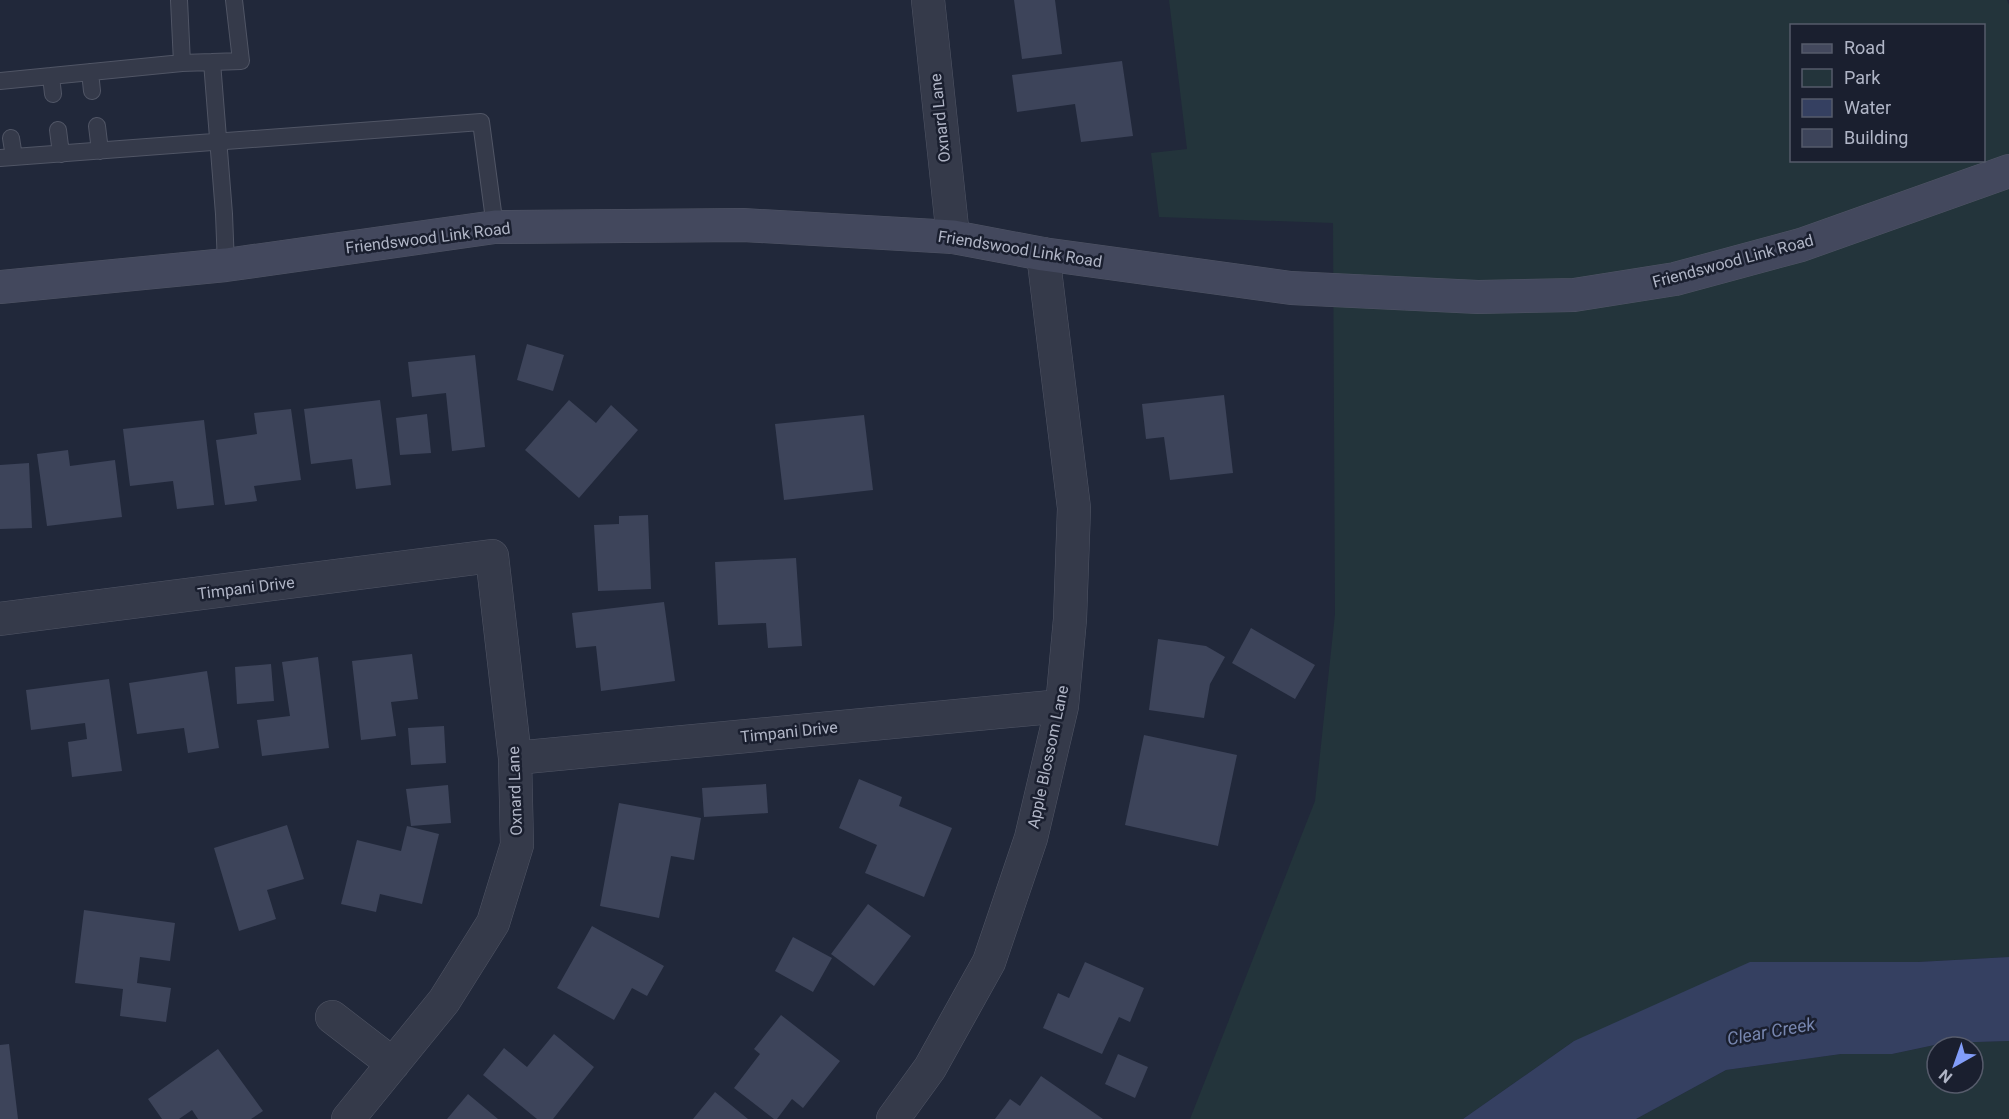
<svg xmlns="http://www.w3.org/2000/svg" width="2009" height="1119" font-family="Roboto,sans-serif">
	<style>
		.green { fill: #23343b; fill-rule: evenodd }
		.water { fill: #354061 }
		.building { fill: #3d445a }
		.lines { fill: none; stroke-linecap: round; stroke-linejoin: round }
		.service-casing { stroke: #505565; stroke-width: 18 }
		.minor-casing { stroke: #505565; stroke-width: 34 }
		.secondary-casing { stroke: #505565; stroke-width: 34 }
		.service { stroke: #353a4a; stroke-width: 16 }
		.minor { stroke: #353a4a; stroke-width: 33 }
		.secondary { stroke: #43485d; stroke-width: 33 }
		.labels { text-anchor: middle; dominant-baseline: central; stroke-width: 5; stroke-linejoin: round; paint-order: stroke }
		.street-label { font-size: 16px; fill: #b0b5c6; stroke: #1a1f2f }
		.water-label { font-size: 18px; font-style: italic; fill: #7786af; stroke: #1a1f2f }
	</style>
	<rect width="100%" height="100%" fill="#21283a"/>
	<!-- green -->
	<path class="green" d="M 1169,0 L 2007,0 L 2009,5 L 2009,957 L 1918,962 L 1574,1041 L 1463,1119 L 1190,1119 L 1315,801 L 1335,614 L 1333,223 L 1159,217 L 1151,153 L 1187,149 ZM 1792,26 L 1984,26 L 1984,160 L 1792,160 Z
		M 2009,1041 L 2009,1119 L 1636,1119 L 1726,1070 L 1841,1054 L 1892,1054 L 1944,1043 ZM 1937,1047 L 1973,1047 L 1973,1083 L 1937,1083 Z"/>
	<!-- water -->
	<path class="water" d="M 2009,957 L 2009,1041 L 1944,1043 L 1892,1054 L 1841,1054 L 1726,1070 L 1636,1119 L 1463,1119 L 1574,1041 L 1750,962 L 1918,962 Z"/>
	<!-- building -->
	<path class="building" d="M 1014,0 L 1055,0 L 1062,54 L 1022,59 Z
		M 1122,61 L 1133,136 L 1081,142 L 1075,104 L 1017,112 L 1012,75 Z
		M 527,344 L 564,355 L 553,391 L 517,380 Z
		M 475,355 L 485,447 L 452,451 L 446,393 L 412,397 L 408,362 Z
		M 1224,395 L 1233,473 L 1170,480 L 1164,437 L 1146,439 L 1142,404 Z
		M 380,400 L 391,485 L 356,489 L 352,459 L 311,464 L 304,409 Z
		M 569,400 L 596,423 L 611,405 L 638,430 L 579,498 L 525,450 Z
		M 291,409 L 301,480 L 254,486 L 257,501 L 225,505 L 216,440 L 257,434 L 254,413 Z
		M 427,414 L 431,453 L 400,455 L 396,418 Z
		M 864,415 L 873,490 L 784,500 L 775,424 Z
		M 204,420 L 214,505 L 177,509 L 173,481 L 130,486 L 123,429 Z
		M 68,450 L 70,466 L 115,460 L 122,517 L 47,526 L 37,454 Z
		M 29,463 L 32,528 L 0,529 L 0,465 Z
		M 648,515 L 651,589 L 598,591 L 594,525 L 619,524 L 619,516 Z
		M 796,558 L 802,646 L 768,648 L 766,623 L 718,625 L 715,562 Z
		M 664,602 L 675,681 L 601,691 L 596,646 L 576,648 L 572,613 Z
		M 1251,628 L 1315,665 L 1295,699 L 1232,663 Z
		M 1158,639 L 1206,646 L 1225,657 L 1210,684 L 1204,718 L 1149,710 Z
		M 412,654 L 418,699 L 391,702 L 396,736 L 361,740 L 352,661 Z
		M 318,657 L 329,748 L 262,756 L 257,720 L 290,716 L 282,662 Z
		M 271,664 L 274,701 L 237,704 L 235,667 Z
		M 207,671 L 219,748 L 188,753 L 184,728 L 137,734 L 129,683 Z
		M 109,679 L 122,771 L 72,777 L 68,742 L 87,739 L 85,723 L 31,730 L 26,690 Z
		M 444,726 L 446,763 L 411,765 L 408,728 Z
		M 1144,735 L 1237,755 L 1218,846 L 1125,825 Z
		M 859,779 L 902,797 L 899,806 L 952,828 L 924,897 L 865,873 L 877,845 L 839,828 Z
		M 766,784 L 768,813 L 704,817 L 702,788 Z
		M 448,785 L 451,823 L 411,826 L 406,789 Z
		M 619,803 L 701,818 L 694,860 L 671,856 L 659,918 L 600,906 Z
		M 287,825 L 304,879 L 267,890 L 276,919 L 239,931 L 214,848 Z
		M 407,826 L 439,834 L 422,904 L 380,894 L 376,912 L 341,904 L 357,840 L 401,851 Z
		M 868,904 L 911,936 L 874,986 L 831,954 Z
		M 84,910 L 175,923 L 170,961 L 140,957 L 137,983 L 171,988 L 166,1022 L 120,1016 L 123,989 L 75,983 Z
		M 592,926 L 664,966 L 647,996 L 632,988 L 614,1020 L 557,988 Z
		M 793,937 L 832,958 L 813,992 L 775,971 Z
		M 1085,962 L 1144,988 L 1130,1022 L 1119,1017 L 1102,1054 L 1043,1028 L 1058,993 L 1069,998 Z
		M 781,1015 L 840,1061 L 803,1108 L 792,1099 L 777,1119 L 774,1119 L 734,1088 L 760,1054 L 754,1049 Z
		M 554,1034 L 594,1067 L 553,1119 L 537,1119 L 483,1075 L 504,1048 L 527,1067 Z
		M 9,1044 L 18,1119 L 0,1119 L 0,1045 Z
		M 218,1049 L 263,1111 L 251,1119 L 198,1119 L 192,1110 L 179,1119 L 162,1119 L 148,1099 Z
		M 1118,1054 L 1148,1067 L 1135,1098 L 1105,1084 Z
		M 1041,1076 L 1103,1119 L 995,1119 L 1010,1099 L 1020,1106 Z
		M 715,1092 L 748,1119 L 693,1119 Z
		M 468,1094 L 498,1119 L 447,1119 Z"/>
	<g class="lines">
		<!-- service casing -->
		<g class="service-casing">
			<path id="service" d="M 179,0 L 182,63
				M 212,62 L 241,61 L 234,0
				M 90,72 L 92,91
				M 51,76 L 53,94
				M 0,81 L 182,63 L 212,62 L 224,214 L 226,265
				M 97,126 L 100,151
				M 58,130 L 61,154
				M 11,138 L 14,157
				M 0,158 L 481,122 L 495,227"/>
		</g>
		<!-- minor casing -->
		<g class="minor-casing">
			<path id="minor" d="M 928,0 L 953,237
				M 0,619 L 492,556 L 515,758 L 517,845 L 493,923 L 444,1001 L 348,1119
				M 515,758 L 1062,706
				M 332,1017 L 393,1064
				M 893,1119 L 930,1068 L 989,962 L 1031,838 L 1062,706 L 1070,619 L 1074,508 L 1043,254"/>
		</g>
		<!-- secondary casing -->
		<g class="secondary-casing">
			<path id="secondary" d="M 0,287 L 226,265 L 495,227 L 743,225 L 953,237 L 1043,254 L 1291,288 L 1478,297 L 1574,295 L 1675,279 L 1801,245 L 2009,171"/>
		</g>
		<!-- service -->
		<use href="#service" class="service"/>
		<!-- minor -->
		<use href="#minor" class="minor"/>
		<!-- secondary -->
		<use href="#secondary" class="secondary"/>
	</g>
	<g class="labels">
		<!-- street labels -->
		<g class="street-label">
			<text transform="translate(940 118) rotate(-96)">Oxnard Lane</text>
			<text transform="translate(428 238) rotate(-7)">Friendswood Link Road</text>
			<text transform="translate(1020 249) rotate(9)">Friendswood Link Road</text>
			<text transform="translate(1733 261) rotate(-15)">Friendswood Link Road</text>
			<text transform="translate(246 588) rotate(-7)">Timpani Drive</text>
			<text transform="translate(789 732) rotate(-6)">Timpani Drive</text>
			<text transform="translate(1048 757) rotate(-78)">Apple Blossom Lane</text>
			<text transform="translate(515 791) rotate(-92)">Oxnard Lane</text>
		</g>
		<!-- water labels -->
		<g class="water-label">
			<text transform="translate(1771 1031) rotate(-10)">Clear Creek</text>
		</g>
	</g>
	<!-- legend -->
	<rect x="1790" y="24" width="195" height="138" fill="#1a1f2f" stroke="#565b6b" stroke-width="1.5"/>
	<rect x="1802" y="44" width="30" height="9" fill="#43485d" stroke="#565b6b" stroke-width="1.5"/>
	<text x="1844" y="54" font-size="18" fill="#b0b5c6">Road</text>
	<rect x="1802" y="69" width="30" height="18" fill="#23343b" stroke="#565b6b" stroke-width="1.5"/>
	<text x="1844" y="84" font-size="18" fill="#b0b5c6">Park</text>
	<rect x="1802" y="99" width="30" height="18" fill="#354061" stroke="#565b6b" stroke-width="1.5"/>
	<text x="1844" y="114" font-size="18" fill="#b0b5c6">Water</text>
	<rect x="1802" y="129" width="30" height="18" fill="#3d445a" stroke="#565b6b" stroke-width="1.5"/>
	<text x="1844" y="144" font-size="18" fill="#b0b5c6">Building</text>
	<!-- north arrow -->
	<g transform="translate(1955 1065) rotate(220)"><circle r="28" fill="#1a1f2f" stroke="#565b6b" stroke-width="1.5"/>
	<path d="M0-4.5L10 22L0 15L-10 22Z" fill="#829df9"/>
	<text y="-9" font-size="16" font-weight="bold" text-anchor="middle" fill="#b0b5c6">N</text>
	</g>
</svg>
